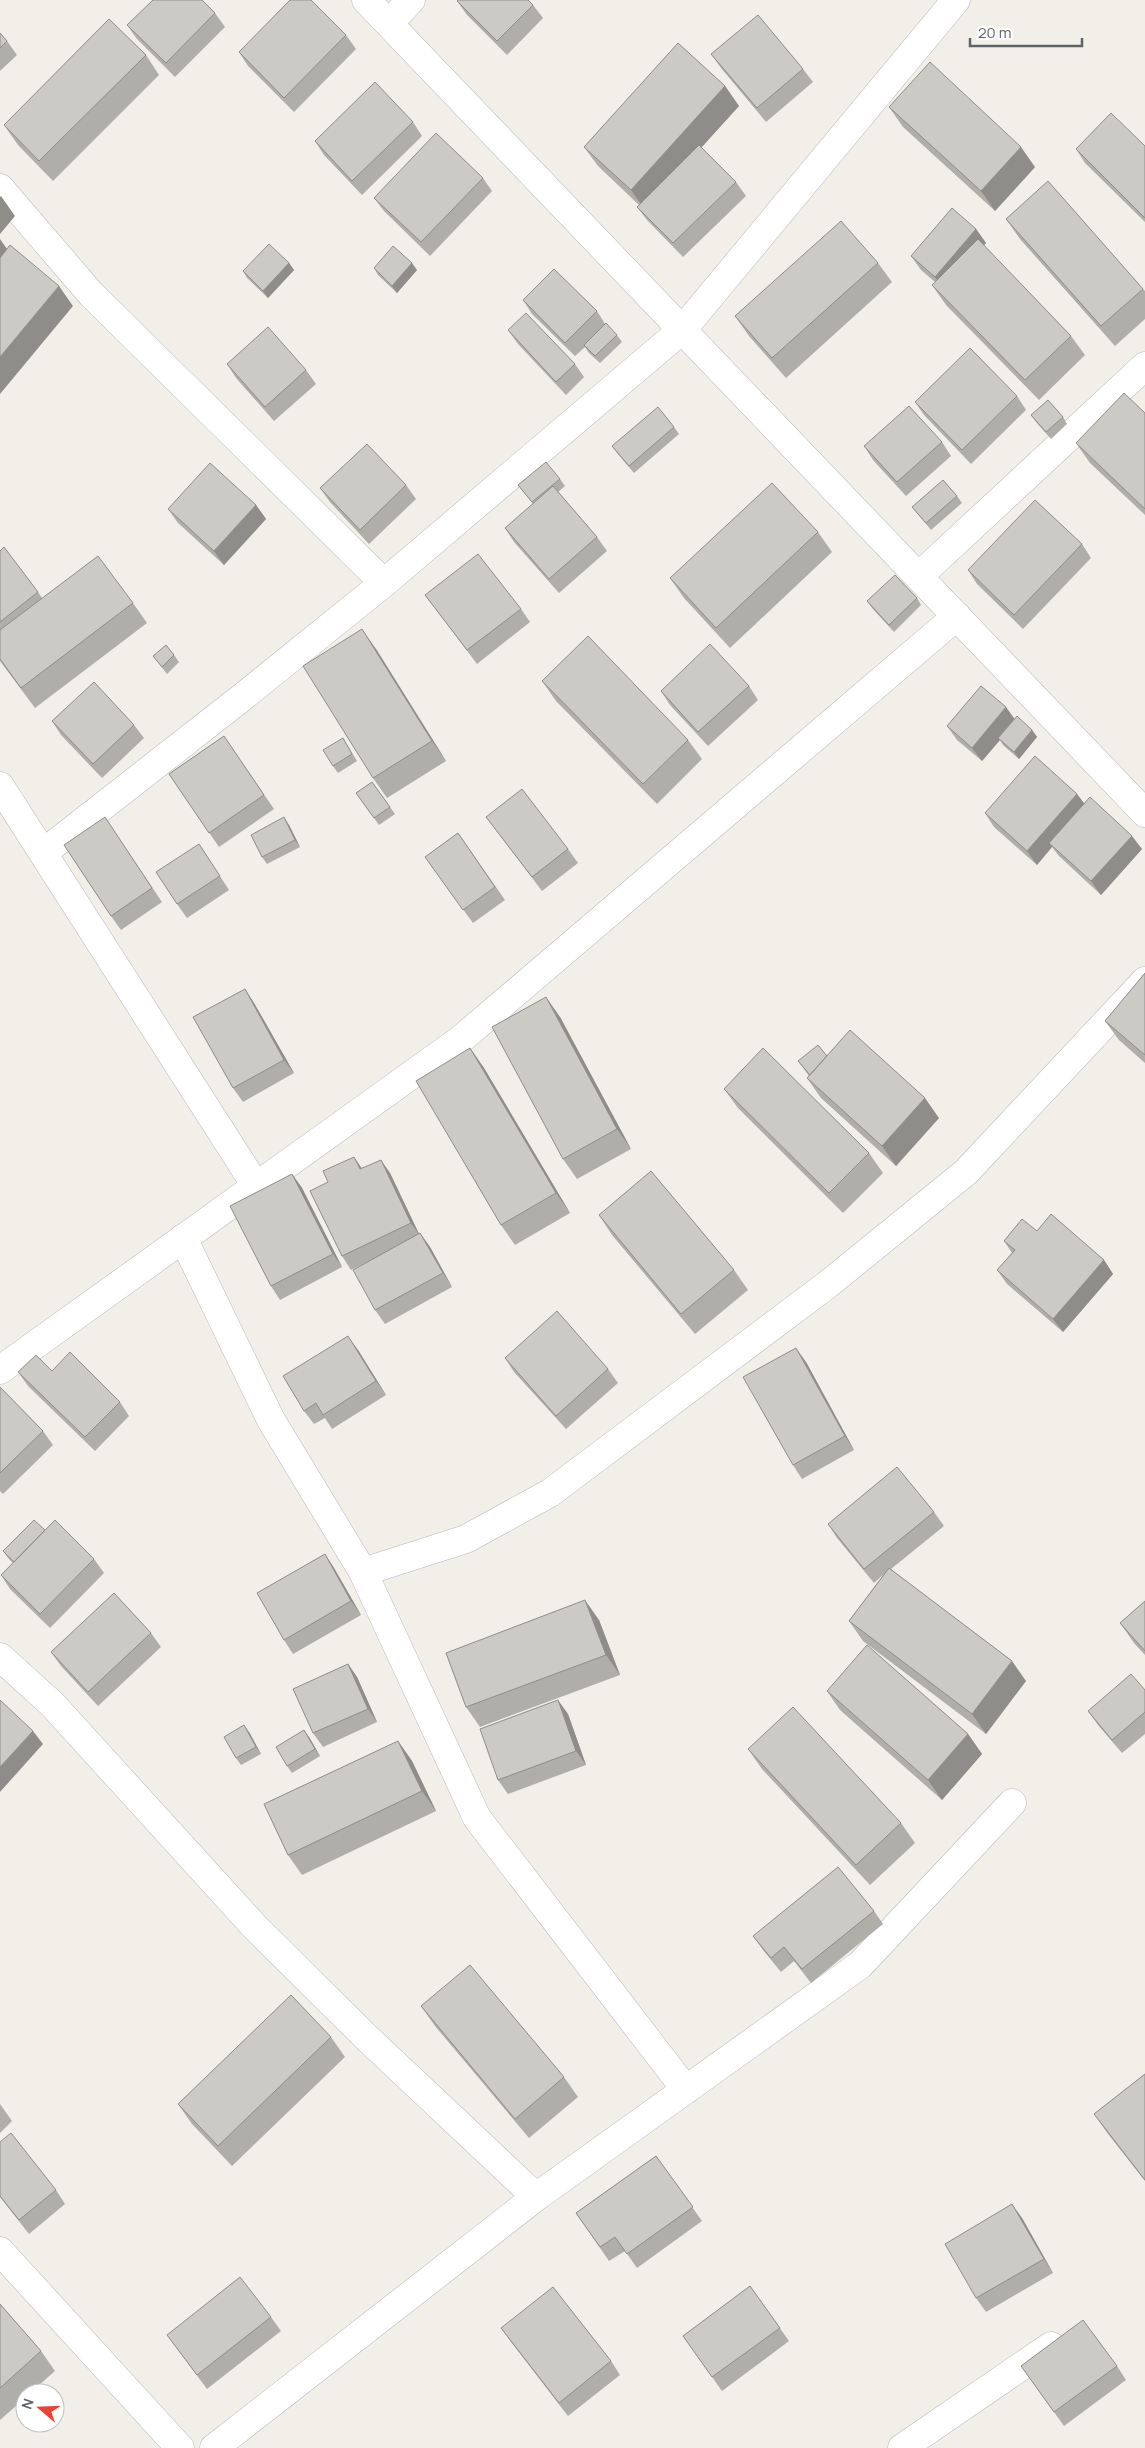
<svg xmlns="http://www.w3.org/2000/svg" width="1145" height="2448" font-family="Manrope,sans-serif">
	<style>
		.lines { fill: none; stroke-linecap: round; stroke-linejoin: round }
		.street-casing { stroke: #b5b8bc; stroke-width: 29 }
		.street { stroke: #fff; stroke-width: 28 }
		.wall { fill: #afaea9 }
		.shaded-wall { fill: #8f8d8a }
		.building { fill: #cccac5; stroke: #8f8d8a }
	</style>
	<rect width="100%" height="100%" fill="#f1efe8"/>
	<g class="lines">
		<!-- street casing -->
		<g class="street-casing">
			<path id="street" d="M 366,0 L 1145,813
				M 389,23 L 411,0
				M 0,188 L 91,294 L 384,583
				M 919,576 L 1145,366
				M 0,786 L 256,1186
				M 43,853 L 240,699 L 384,583 L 683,329 L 956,0
				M 183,1238 L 271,1420 L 363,1572 L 477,1818 L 686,2090
				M 0,1370 L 460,1040 L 957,616
				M 363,1572 L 466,1539 L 550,1493 L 827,1285 L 966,1172 L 1145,981
				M 0,1657 L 52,1704 L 255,1927 L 365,2036 L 536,2197
				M 0,2251 L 180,2448
				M 214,2448 L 536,2197 L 860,1965 L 1012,1803
				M 902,2448 L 1051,2346"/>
		</g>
		<!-- street -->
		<use href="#street" class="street"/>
	</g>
	<!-- wall -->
	<path class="wall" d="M 457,1 L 533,5 L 543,18 L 507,55 L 467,15 Z
		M 215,13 L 225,27 L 175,77 L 137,39 L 127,25 Z
		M 0,33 L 7,41 L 17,55 L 0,71 Z
		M 346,35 L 356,49 L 294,112 L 248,66 L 239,52 Z
		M 711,54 L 803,69 L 813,82 L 766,122 L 721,68 Z
		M 146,55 L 159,75 L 53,181 L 18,145 L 4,125 Z
		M 725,86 L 739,106 L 701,147 L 736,182 L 746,196 L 683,257 L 647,220 L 637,207 L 639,205 L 598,166 L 584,147 Z
		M 889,107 L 1035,167 L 995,211 L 903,127 Z
		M 413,122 L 422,136 L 362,195 L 324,155 L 315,141 Z
		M 1145,146 L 1145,222 L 1085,163 L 1076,149 Z
		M 483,178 L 492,191 L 430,256 L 384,211 L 374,198 Z
		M 1006,219 L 1143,289 L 1145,291 L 1145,319 L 1115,346 L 1020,239 Z
		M 976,229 L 986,243 L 983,245 L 1071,336 L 1085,355 L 1039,400 L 946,305 L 932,285 L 935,282 L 921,270 L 911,256 Z
		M 289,263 L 294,270 L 268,298 L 247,278 L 243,271 Z
		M 878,263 L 892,282 L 786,378 L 749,336 L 735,316 Z
		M 374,268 L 417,270 L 397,293 L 378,275 Z
		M 523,300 L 597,311 L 605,324 L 617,335 L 622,342 L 600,363 L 589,353 L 585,347 L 575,356 L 532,314 Z
		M 508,330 L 575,364 L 584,377 L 566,395 L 518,344 Z
		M 227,364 L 306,370 L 316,384 L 274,421 L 236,378 Z
		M 1017,396 L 1026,410 L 971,464 L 924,415 L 915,402 Z
		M 1145,413 L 1145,515 L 1090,463 L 1076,443 Z
		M 1031,415 L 1063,417 L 1067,424 L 1051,439 L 1036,422 Z
		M 674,427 L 679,434 L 634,473 L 617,453 L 612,446 Z
		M 942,442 L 951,456 L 906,496 L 873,460 L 864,446 Z
		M 560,479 L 565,486 L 558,492 L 597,537 L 607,551 L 559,593 L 514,542 L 505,528 L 533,504 L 518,485 Z
		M 406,485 L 416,499 L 369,544 L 330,502 L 320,488 Z
		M 957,496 L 962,503 L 931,530 L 912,507 Z
		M 256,505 L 266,519 L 224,565 L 178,523 L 168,509 Z
		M 818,532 L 832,552 L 730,648 L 684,598 L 670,578 Z
		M 1082,544 L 1091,558 L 1023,629 L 977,584 L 968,570 Z
		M 0,551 L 38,592 L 42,598 L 133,603 L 147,623 L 35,708 L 0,661 Z
		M 425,595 L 521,609 L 530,622 L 477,664 Z
		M 917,598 L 921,605 L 894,632 L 872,608 L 867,601 Z
		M 376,649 L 446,761 L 387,798 L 373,778 Z
		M 174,655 L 179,662 L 167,674 L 153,656 Z
		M 542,681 L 688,740 L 702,759 L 657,804 L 556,701 Z
		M 749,686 L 758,700 L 708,746 L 670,705 L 661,691 Z
		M 1015,719 L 1032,730 L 1037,737 L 1019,759 L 1003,745 L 1000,740 L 982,761 L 957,740 L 947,726 Z
		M 52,721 L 134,725 L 144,738 L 102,778 L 61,735 Z
		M 224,736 L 274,809 L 219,847 L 169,774 Z
		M 343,738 L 357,761 L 338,773 L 333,766 Z
		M 372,782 L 395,814 L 379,825 L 356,793 Z
		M 1077,794 L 1084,804 L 1142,849 L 1101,895 L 1059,856 L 1052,847 L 1037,865 L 994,827 L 985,813 Z
		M 486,817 L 568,849 L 578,863 L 542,891 Z
		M 289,825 L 300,847 L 267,864 L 262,857 Z
		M 114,831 L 162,902 L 121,930 L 111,916 Z
		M 458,833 L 505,900 L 473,923 L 425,857 Z
		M 199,844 L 229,890 L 187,918 L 177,904 Z
		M 1145,973 L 1145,1063 L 1119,1040 L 1105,1021 Z
		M 245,989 L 254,1003 L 294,1073 L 243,1102 L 233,1088 Z
		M 560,1017 L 631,1149 L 577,1179 L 563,1159 Z
		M 470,1048 L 484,1068 L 570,1213 L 515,1245 L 501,1225 Z
		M 827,1056 L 939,1118 L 896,1166 L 821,1098 L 807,1078 L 809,1076 L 798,1061 Z
		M 724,1089 L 869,1153 L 883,1173 L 843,1213 L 738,1108 Z
		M 362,1168 L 390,1173 L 419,1234 L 420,1233 L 430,1247 L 452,1287 L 385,1324 L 375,1310 L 370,1261 L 351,1270 L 342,1256 Z
		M 292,1174 L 302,1188 L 342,1267 L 280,1300 L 271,1286 Z
		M 599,1215 L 734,1270 L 748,1290 L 695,1334 L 612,1235 Z
		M 1037,1231 L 1104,1260 L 1113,1274 L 1063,1332 L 1007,1284 L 997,1270 L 1012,1253 L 1004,1241 Z
		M 358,1350 L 386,1395 L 332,1429 L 325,1418 L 314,1424 L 304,1411 Z
		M 505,1358 L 608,1369 L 618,1383 L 566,1429 L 514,1372 Z
		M 806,1362 L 854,1450 L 802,1479 L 793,1465 Z
		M 18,1372 L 120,1402 L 129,1416 L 95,1451 L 28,1386 Z
		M 0,1387 L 43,1431 L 53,1445 L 3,1494 L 0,1491 Z
		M 934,1512 L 944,1526 L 891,1569 L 1026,1681 L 986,1734 L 863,1641 L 849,1621 L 884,1574 L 874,1583 L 837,1538 L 828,1524 Z
		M 45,1530 L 94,1559 L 104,1573 L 50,1628 L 10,1589 L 1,1575 L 13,1563 L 8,1558 L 3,1551 Z
		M 325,1554 L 334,1568 L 361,1615 L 293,1654 L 284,1640 Z
		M 1145,1601 L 1145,1655 L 1134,1643 L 1120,1623 Z
		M 599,1620 L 620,1675 L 480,1727 L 466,1707 Z
		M 151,1633 L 161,1647 L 98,1706 L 61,1666 L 51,1652 Z
		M 348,1664 L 357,1677 L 377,1722 L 323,1747 L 313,1733 Z
		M 1145,1690 L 1145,1734 L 1122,1753 L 1098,1725 L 1088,1711 Z
		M 827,1691 L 968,1734 L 982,1754 L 942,1800 L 840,1710 Z
		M 568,1714 L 586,1765 L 508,1794 L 498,1780 Z
		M 249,1732 L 261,1754 L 241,1765 L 236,1758 Z
		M 309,1737 L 320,1756 L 292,1773 L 287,1766 Z
		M 398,1741 L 412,1761 L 436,1811 L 302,1875 L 288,1855 Z
		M 748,1749 L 901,1823 L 915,1843 L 870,1885 L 762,1769 Z
		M 874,1911 L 883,1924 L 811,1983 L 794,1961 L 781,1972 L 763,1950 L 753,1936 Z
		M 421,2006 L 564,2077 L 578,2097 L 529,2138 L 435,2026 Z
		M 331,2037 L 345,2057 L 232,2166 L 192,2124 L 178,2104 Z
		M 1145,2074 L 1145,2181 L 1108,2134 L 1094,2114 Z
		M 0,2104 L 12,2121 L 0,2133 Z
		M 0,2142 L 56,2190 L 65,2204 L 29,2234 L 0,2197 Z
		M 656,2156 L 702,2221 L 637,2268 L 625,2251 L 609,2261 L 576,2213 Z
		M 1022,2218 L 1053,2273 L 986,2312 L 976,2298 Z
		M 750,2286 L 789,2341 L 722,2391 L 683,2336 Z
		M 0,2304 L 41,2351 L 55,2371 L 30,2393 L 25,2393 L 25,2398 L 0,2420 Z
		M 271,2317 L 281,2331 L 207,2389 L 167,2335 Z
		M 501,2328 L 611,2361 L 620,2375 L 568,2416 L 511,2342 Z
		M 1021,2366 L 1117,2366 L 1126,2380 L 1064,2426 Z"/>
	<!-- shaded-wall -->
	<path class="shaded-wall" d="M 725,86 L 739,106 L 645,210 L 631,190 Z
		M 1021,147 L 1035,167 L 995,211 L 981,191 Z
		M 1,196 L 15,216 L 0,234 L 0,197 Z
		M 976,229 L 986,243 L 945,291 L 935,277 Z
		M 0,239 L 10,253 L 0,265 Z
		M 289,263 L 294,270 L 268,298 L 263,291 Z
		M 412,263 L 417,270 L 397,293 L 392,286 Z
		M 59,286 L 73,306 L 0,394 L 0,357 Z
		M 256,505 L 266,519 L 224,565 L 214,551 Z
		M 362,629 L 376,649 L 446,761 L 432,741 Z
		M 1006,707 L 1016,721 L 998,738 L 1000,740 L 982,761 L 972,748 Z
		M 1032,730 L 1037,737 L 1019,759 L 1014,752 Z
		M 1077,794 L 1087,807 L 1049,843 L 1052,847 L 1037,865 L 1027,851 Z
		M 284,817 L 289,825 L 300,847 L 295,840 Z
		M 1132,836 L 1142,849 L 1101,895 L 1091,881 Z
		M 245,989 L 254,1003 L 294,1073 L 284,1060 Z
		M 546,997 L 560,1017 L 631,1149 L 617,1129 Z
		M 470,1048 L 484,1068 L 570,1213 L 556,1193 Z
		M 925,1098 L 939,1118 L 896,1166 L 882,1146 Z
		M 354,1157 L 363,1170 L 360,1169 Z
		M 381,1160 L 390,1173 L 420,1236 L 411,1223 Z
		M 292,1174 L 302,1188 L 342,1267 L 333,1254 Z
		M 420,1233 L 430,1247 L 452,1287 L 443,1273 Z
		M 1104,1260 L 1113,1274 L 1063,1332 L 1053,1319 Z
		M 348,1336 L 358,1350 L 386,1395 L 376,1381 Z
		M 796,1348 L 806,1362 L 854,1450 L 845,1436 Z
		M 325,1554 L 334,1568 L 361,1615 L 351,1601 Z
		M 585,1600 L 599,1620 L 620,1675 L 606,1655 Z
		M 1012,1661 L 1026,1681 L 986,1734 L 972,1714 Z
		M 348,1664 L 357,1677 L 377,1722 L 368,1709 Z
		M 558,1700 L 568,1714 L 586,1765 L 576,1751 Z
		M 244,1725 L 249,1732 L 261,1754 L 256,1747 Z
		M 304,1730 L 309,1737 L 320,1756 L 315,1749 Z
		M 33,1731 L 43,1744 L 0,1792 L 0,1767 Z
		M 968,1734 L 982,1754 L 942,1800 L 928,1780 Z
		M 398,1741 L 412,1761 L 436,1811 L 422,1791 Z
		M 1012,2204 L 1022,2218 L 1053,2273 L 1044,2259 Z"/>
	<!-- building -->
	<path class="building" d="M 153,0 L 202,0 L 215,13 L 166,63 L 127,25 Z
		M 290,0 L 311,0 L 346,35 L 284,98 L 239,52 Z
		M 458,0 L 528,0 L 533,5 L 497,41 L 457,1 Z
		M 758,15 L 803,69 L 757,108 L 711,54 Z
		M 109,19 L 146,55 L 39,161 L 4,125 Z
		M 0,33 L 7,41 L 0,48 Z
		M 678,43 L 725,86 L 631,190 L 584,147 Z
		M 930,62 L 1021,147 L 981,191 L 889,107 Z
		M 375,82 L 413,122 L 352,181 L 315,141 Z
		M 1111,113 L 1145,146 L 1145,218 L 1076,149 Z
		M 436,133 L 483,178 L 421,242 L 374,198 Z
		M 699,145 L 736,182 L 673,243 L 637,207 Z
		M 1048,181 L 1143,289 L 1101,326 L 1006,219 Z
		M 952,208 L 976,229 L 935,277 L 911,256 Z
		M 841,221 L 878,263 L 772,358 L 735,316 Z
		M 978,239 L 1071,336 L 1025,380 L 932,285 Z
		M 269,244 L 289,263 L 263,291 L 243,271 Z
		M 10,245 L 59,286 L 0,357 L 0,258 Z
		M 393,246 L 412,263 L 392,286 L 374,268 Z
		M 554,269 L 597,311 L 565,343 L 523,300 Z
		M 526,313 L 575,364 L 556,382 L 508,330 Z
		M 606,323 L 617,335 L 595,356 L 584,345 Z
		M 268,327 L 306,370 L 265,407 L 227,364 Z
		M 970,348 L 1017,396 L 962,450 L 915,402 Z
		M 1124,393 L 1145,413 L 1145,509 L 1076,443 Z
		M 1048,400 L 1063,417 L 1046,432 L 1031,415 Z
		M 909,406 L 942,442 L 897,482 L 864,446 Z
		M 658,407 L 674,427 L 629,466 L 612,446 Z
		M 367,444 L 406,485 L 360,530 L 320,488 Z
		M 546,462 L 560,479 L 532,502 L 518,485 Z
		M 210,463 L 256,505 L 214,551 L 168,509 Z
		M 943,480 L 957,496 L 926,523 L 912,507 Z
		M 772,483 L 818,532 L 716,628 L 670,578 Z
		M 553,486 L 597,537 L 549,579 L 505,528 Z
		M 1035,500 L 1082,544 L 1014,615 L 968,570 Z
		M 4,547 L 38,592 L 0,622 L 0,551 Z
		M 478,554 L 521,609 L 467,650 L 425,595 Z
		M 98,556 L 133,603 L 21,688 L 0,659 L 0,630 Z
		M 895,575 L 917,598 L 889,625 L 867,601 Z
		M 362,629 L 432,741 L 373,778 L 303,666 Z
		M 588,636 L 688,740 L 643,784 L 542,681 Z
		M 710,644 L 749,686 L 698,732 L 661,691 Z
		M 166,645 L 174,655 L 162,667 L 153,656 Z
		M 94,682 L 134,725 L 93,764 L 52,721 Z
		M 981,686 L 1006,707 L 972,748 L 947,726 Z
		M 1017,716 L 1032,730 L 1014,752 L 998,738 Z
		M 224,736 L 264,795 L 209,833 L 169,774 Z
		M 343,738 L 352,754 L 333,766 L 323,750 Z
		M 1035,756 L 1077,794 L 1027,851 L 985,813 Z
		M 372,782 L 390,807 L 374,818 L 356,793 Z
		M 522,789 L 568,849 L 532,877 L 486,817 Z
		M 1090,797 L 1132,836 L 1091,881 L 1049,843 Z
		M 105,817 L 152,888 L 111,916 L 64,845 Z
		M 284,817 L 295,840 L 262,857 L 251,835 Z
		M 458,833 L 495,887 L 463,910 L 425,857 Z
		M 199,844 L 220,876 L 177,904 L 156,872 Z
		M 1145,973 L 1145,1055 L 1105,1021 Z
		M 245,989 L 284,1060 L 233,1088 L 193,1017 Z
		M 546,997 L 617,1129 L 563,1159 L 492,1027 Z
		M 850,1030 L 925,1098 L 882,1146 L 807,1078 Z
		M 818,1045 L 827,1056 L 810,1075 L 798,1061 Z
		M 470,1048 L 556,1193 L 501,1225 L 416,1081 Z
		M 763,1048 L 869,1153 L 829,1193 L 724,1089 Z
		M 354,1157 L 360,1169 L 381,1160 L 411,1223 L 342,1256 L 310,1191 L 328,1182 L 323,1171 Z
		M 651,1171 L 734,1270 L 681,1314 L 599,1215 Z
		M 292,1174 L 333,1254 L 271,1286 L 230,1206 Z
		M 1051,1214 L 1104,1260 L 1053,1319 L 997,1270 L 1015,1250 L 1004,1241 L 1022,1219 L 1037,1231 Z
		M 420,1233 L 443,1273 L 375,1310 L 353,1270 Z
		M 557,1311 L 608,1369 L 556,1416 L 505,1358 Z
		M 348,1336 L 376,1381 L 323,1415 L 316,1403 L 304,1411 L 283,1376 Z
		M 796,1348 L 845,1436 L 793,1465 L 743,1377 Z
		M 70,1352 L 120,1402 L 85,1437 L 18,1372 L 36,1355 L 52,1371 Z
		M 0,1387 L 43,1431 L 0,1473 Z
		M 897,1467 L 934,1512 L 864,1569 L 828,1524 Z
		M 34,1520 L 45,1530 L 14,1562 L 3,1551 Z
		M 55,1520 L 94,1559 L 40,1614 L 1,1575 Z
		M 325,1554 L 351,1601 L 284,1640 L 257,1593 Z
		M 889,1568 L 1012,1661 L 972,1714 L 849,1621 Z
		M 114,1593 L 151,1633 L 88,1692 L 51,1652 Z
		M 585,1600 L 606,1655 L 466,1707 L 446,1653 Z
		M 1145,1601 L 1145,1651 L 1120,1623 Z
		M 867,1645 L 968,1734 L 928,1780 L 827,1691 Z
		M 348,1664 L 368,1709 L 313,1733 L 293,1689 Z
		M 1131,1674 L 1145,1690 L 1145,1712 L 1112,1740 L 1088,1711 Z
		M 0,1700 L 33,1731 L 0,1767 Z
		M 558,1700 L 576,1751 L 498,1780 L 480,1729 Z
		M 793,1707 L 901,1823 L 856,1865 L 748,1749 Z
		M 244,1725 L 256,1747 L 236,1758 L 224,1737 Z
		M 304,1730 L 315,1749 L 287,1766 L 276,1747 Z
		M 398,1741 L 422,1791 L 288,1855 L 264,1804 Z
		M 838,1867 L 874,1911 L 802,1969 L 784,1947 L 771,1958 L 753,1936 Z
		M 470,1965 L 564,2077 L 515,2119 L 421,2006 Z
		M 291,1995 L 331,2037 L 218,2146 L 178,2104 Z
		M 1145,2074 L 1145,2180 L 1094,2114 Z
		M 11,2133 L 56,2190 L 19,2220 L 0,2196 L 0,2142 Z
		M 656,2156 L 693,2207 L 627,2254 L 615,2237 L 600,2247 L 576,2213 Z
		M 1012,2204 L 1044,2259 L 976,2298 L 945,2244 Z
		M 240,2277 L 271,2317 L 197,2375 L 167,2335 Z
		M 750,2286 L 780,2328 L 712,2377 L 683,2336 Z
		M 553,2287 L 611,2361 L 559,2403 L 501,2328 Z
		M 0,2304 L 41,2351 L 0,2388 Z
		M 1083,2320 L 1117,2366 L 1054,2412 L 1021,2366 Z"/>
	<!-- north arrow -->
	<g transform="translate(40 2408) rotate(289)"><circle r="24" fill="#ffffff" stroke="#bfc1c3"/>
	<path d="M0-4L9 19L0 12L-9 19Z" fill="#ea4335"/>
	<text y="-8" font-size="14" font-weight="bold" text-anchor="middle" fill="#5f6368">N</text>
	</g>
	<!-- scale -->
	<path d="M970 38v8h112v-8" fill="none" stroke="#5f6368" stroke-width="2.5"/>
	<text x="978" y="38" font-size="15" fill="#5f6368" stroke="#ffffff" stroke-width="4" paint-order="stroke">20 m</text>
</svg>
